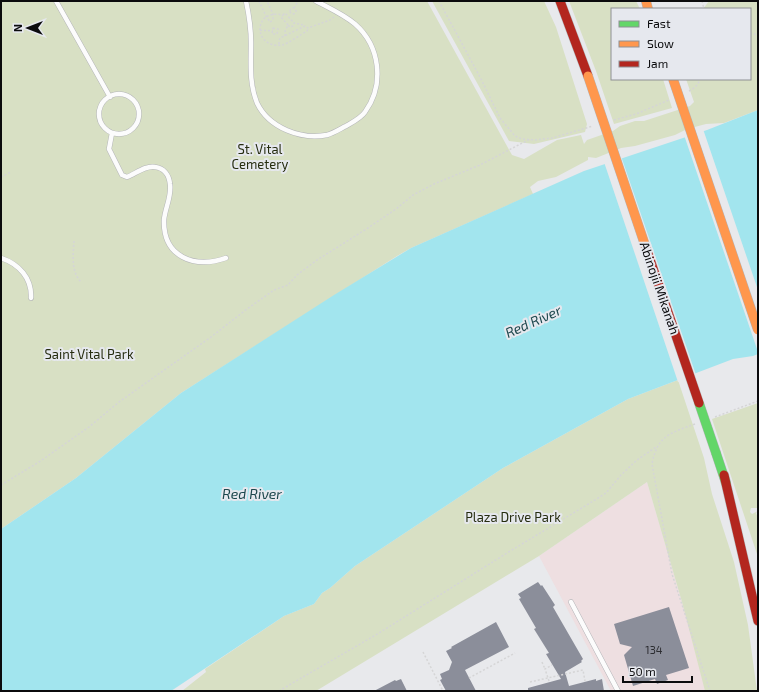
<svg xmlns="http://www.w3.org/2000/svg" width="759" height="692" font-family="'Exo 2',sans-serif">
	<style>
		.commercial { fill: #eedfe1 }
		.green { fill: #d8e0c4 }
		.water { fill: #a2e5ee }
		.pier { fill: #e8e9ec }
		.building { fill: #8b8e9a }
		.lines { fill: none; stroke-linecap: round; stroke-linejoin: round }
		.lane-casing { stroke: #b4b5b8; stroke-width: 5.5 }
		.fast-casing { stroke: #b4b5b8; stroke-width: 10 }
		.slow-casing { stroke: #b4b5b8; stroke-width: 10 }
		.jam-casing { stroke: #b4b5b8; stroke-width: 10 }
		.path { stroke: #d5d5d6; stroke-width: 1.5; stroke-dasharray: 2 2; stroke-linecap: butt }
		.lane { stroke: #fcfcfc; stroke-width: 4.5 }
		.fast { stroke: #63d668; stroke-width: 9 }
		.slow { stroke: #ff974d; stroke-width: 9 }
		.jam { stroke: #b3261e; stroke-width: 9 }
		.fast-bridge-casing { stroke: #b4b5b8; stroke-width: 10; stroke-linecap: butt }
		.slow-bridge-casing { stroke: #b4b5b8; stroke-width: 10; stroke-linecap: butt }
		.jam-bridge-casing { stroke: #b4b5b8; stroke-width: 10; stroke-linecap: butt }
		.fast-bridge { stroke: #63d668; stroke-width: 9 }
		.slow-bridge { stroke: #ff974d; stroke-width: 9 }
		.jam-bridge { stroke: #b3261e; stroke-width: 9 }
		.labels { text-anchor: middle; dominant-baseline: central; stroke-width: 4; stroke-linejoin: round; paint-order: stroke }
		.number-label { font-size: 11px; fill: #2b2c30 }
		.park-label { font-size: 13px; fill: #262d10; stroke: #e6e8ee }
		.street-label { font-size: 13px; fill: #0b0b0d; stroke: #e6e8ee }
		.water-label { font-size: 14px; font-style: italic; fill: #1c474d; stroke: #e6e8ee }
	</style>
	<rect width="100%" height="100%" fill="#e8e9ec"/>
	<!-- commercial -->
	<path class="commercial" d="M 647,482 L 682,602 L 711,691 L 611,691 L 539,556 Z"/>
	<!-- green -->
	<path class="green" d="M 1,1 L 427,1 L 512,155 L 524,159 L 557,140 L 581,135 L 584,144 L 587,140 L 613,131 L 620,126 L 635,121 L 644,121 L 690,106 L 694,102 L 686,79 L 750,79 L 750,9 L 703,9 L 709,1 L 758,1 L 758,110 L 724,123 L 706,124 L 687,129 L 675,135 L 635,146 L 621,148 L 596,158 L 588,157 L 588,160 L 556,177 L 538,181 L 530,187 L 533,194 L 411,248 L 397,256 L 181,393 L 76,478 L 1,529 Z
		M 432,1 L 544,1 L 556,27 L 587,124 L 585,132 L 534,144 L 509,141 Z
		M 569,1 L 636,1 L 640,9 L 612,9 L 612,79 L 663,79 L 672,108 L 614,124 L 596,71 Z
		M 678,380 L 704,458 L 712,494 L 734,562 L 748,625 L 757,691 L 705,691 L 682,602 L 647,482 L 539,556 L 316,691 L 182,691 L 206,672 L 205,669 L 284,616 L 314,604 L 322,593 L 330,588 L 355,566 L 503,468 L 628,399 Z
		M 758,403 L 758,508 L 751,508 L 750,512 L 752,514 L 758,511 L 756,513 L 758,518 L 758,557 L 712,419 Z"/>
	<!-- water -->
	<path class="water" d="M 758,110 L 758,354 L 753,356 L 733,359 L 628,399 L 503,468 L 355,566 L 330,588 L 322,593 L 314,604 L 284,616 L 171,691 L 1,691 L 1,529 L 76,478 L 181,393 L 334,295 L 411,248 L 584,171 L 707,130 Z"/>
	<!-- pier -->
	<path class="pier" d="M 703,129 L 758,290 L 758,352 L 684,135 Z
		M 621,156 L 696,375 L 678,382 L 604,162 Z"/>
	<!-- building -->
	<path class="building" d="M 538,582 L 541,586 L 542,585 L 555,605 L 553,607 L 583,659 L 581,661 L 582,662 L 565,672 L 569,686 L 596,679 L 596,681 L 602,679 L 604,691 L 528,691 L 528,688 L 561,679 L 546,654 L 549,653 L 534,629 L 536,628 L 519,599 L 521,598 L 518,594 Z
		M 669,607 L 689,668 L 666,675 L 668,680 L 657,684 L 655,679 L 633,686 L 624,655 L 632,647 L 620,644 L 614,624 Z
		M 496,622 L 509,647 L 465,670 L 476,691 L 446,691 L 440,680 L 442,679 L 440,674 L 449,670 L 452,662 L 446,651 L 452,648 L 451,647 Z
		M 401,679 L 407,691 L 374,691 L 395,680 L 396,681 Z"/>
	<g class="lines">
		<!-- lane casing -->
		<g class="lane-casing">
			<path id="lane" d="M 56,1 L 110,97
				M 246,1 C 249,15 251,29 251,43 C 251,64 249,83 257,103 C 269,128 301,140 327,135 C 334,133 340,129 346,126 C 353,122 361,118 365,112 C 385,84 380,46 355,24 C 343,14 329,8 316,1
				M99 114a20 20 0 1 1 40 0a20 20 0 1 1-40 0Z
				M 112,133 L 109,149 L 122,175 L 127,177 C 135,174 146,165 155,167 C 164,168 169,175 170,184 C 172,196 165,208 164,220 C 163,257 194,269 226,258
				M 1,258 C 19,264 32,278 31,298
				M 571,602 L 618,691"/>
		</g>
		<!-- fast casing -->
		<g class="fast-casing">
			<path id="fast" d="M 716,453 L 726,483"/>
		</g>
		<!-- slow casing -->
		<g class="slow-casing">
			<path id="slow" d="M 646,1 L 648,9"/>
		</g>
		<!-- jam casing -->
		<g class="jam-casing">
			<path id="jam" d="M 560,1 L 588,76
				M 724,475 L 758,621"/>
		</g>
		<!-- path -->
		<path class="path" d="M 259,1 L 266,16 L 270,22 L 273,20 L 273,14 L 267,1
			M 439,1 L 481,79 L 500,118 L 515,136 L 522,139 L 535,140 L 552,138 L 593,126
			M 702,1 L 704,9
			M290 11a3 3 0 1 1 6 0a3 3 0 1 1-6 0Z
			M 294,8 L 298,1
			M 283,15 L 285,13 L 294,23
			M 288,25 L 281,17 L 283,15 C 252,8 253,49 282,45 C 288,44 301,34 307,31 L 308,28
			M 273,28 L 278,29 L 277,34 L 272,34 Z
			M 750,29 L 750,32
			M 260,30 L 273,31
			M 750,33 L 758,35
			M 285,36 L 285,31 L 288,25 L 290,27 L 293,26 L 294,23 L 304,25
			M 279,44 L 279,41 L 280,38 L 305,26 L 308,28 L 330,20 L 334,17
			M 689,91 C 695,88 698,85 700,79
			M 614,120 L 636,114 L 669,100
			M 1,177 L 11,172
			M 74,241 C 73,255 71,272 81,282
			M 715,417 L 758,401
			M 695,424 C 670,433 657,436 652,464 L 672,574 L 710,691
			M 1,485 L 39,462 L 89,427 L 119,402 L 211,337 L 247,309 L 274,290 L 288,285 L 297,275 L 317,260 L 368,228 L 396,209 L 413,195 L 434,184 L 480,165 L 530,139
			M 423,652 L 443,691
			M 542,662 L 545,669
			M 469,678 L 515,653
			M 549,681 L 545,669 L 552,665
			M 530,682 L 583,670 L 585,681
			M 279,691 L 379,633 L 507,553 L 595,500 L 606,493 L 621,475 L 637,460 L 656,447"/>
		<!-- lane -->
		<use href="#lane" class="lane"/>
		<!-- fast -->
		<use href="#fast" class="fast"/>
		<!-- slow -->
		<use href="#slow" class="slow"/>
		<!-- jam -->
		<use href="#jam" class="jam"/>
		<!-- fast-bridge casing -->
		<g class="fast-bridge-casing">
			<path id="fast-bridge" d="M 699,403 L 716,453"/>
		</g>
		<!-- slow-bridge casing -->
		<g class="slow-bridge-casing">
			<path id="slow-bridge" d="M 588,76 L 646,248
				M 673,79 L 758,330"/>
		</g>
		<!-- jam-bridge casing -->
		<g class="jam-bridge-casing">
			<path id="jam-bridge" d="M 646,248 L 699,403"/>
		</g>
		<!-- fast-bridge -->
		<use href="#fast-bridge" class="fast-bridge"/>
		<!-- slow-bridge -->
		<use href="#slow-bridge" class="slow-bridge"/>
		<!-- jam-bridge -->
		<use href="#jam-bridge" class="jam-bridge"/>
	</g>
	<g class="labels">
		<!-- number labels -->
		<g class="number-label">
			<text x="654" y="649">134</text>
		</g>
		<!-- park labels -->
		<g class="park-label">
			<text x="260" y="149">St. Vital<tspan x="260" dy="15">Cemetery</tspan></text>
			<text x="89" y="354">Saint Vital Park</text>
			<text x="513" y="517">Plaza Drive Park</text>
		</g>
		<!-- street labels -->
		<g class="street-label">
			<text transform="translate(660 288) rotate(71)">Abinojii Mikanah</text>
		</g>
		<!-- water labels -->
		<g class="water-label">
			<text transform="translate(533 321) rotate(-24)">Red River</text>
			<text x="252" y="493">Red River</text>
		</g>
	</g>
	<!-- border -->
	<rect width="759" height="692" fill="none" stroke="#0b0b0d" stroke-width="4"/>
	<!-- legend -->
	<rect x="611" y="8" width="140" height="72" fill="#e6e8ee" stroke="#8e9094"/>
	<rect x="619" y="21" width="20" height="6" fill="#63d668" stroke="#8e9094"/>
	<text x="647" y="28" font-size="12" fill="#0b0b0d">Fast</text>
	<rect x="619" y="41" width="20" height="6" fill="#ff974d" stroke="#8e9094"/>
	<text x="647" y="48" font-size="12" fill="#0b0b0d">Slow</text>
	<rect x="619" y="61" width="20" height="6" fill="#b3261e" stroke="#8e9094"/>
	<text x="647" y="68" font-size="12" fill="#0b0b0d">Jam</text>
	<!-- north arrow -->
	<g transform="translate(28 28) rotate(270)" stroke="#e6e8ee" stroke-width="3" paint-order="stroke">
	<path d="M0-3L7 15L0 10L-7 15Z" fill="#0b0b0d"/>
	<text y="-6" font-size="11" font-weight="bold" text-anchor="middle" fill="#0b0b0d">N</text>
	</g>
	<!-- scale -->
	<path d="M623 676v6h69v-6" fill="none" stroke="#0b0b0d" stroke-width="2"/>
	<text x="629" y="676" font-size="12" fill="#0b0b0d" stroke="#e6e8ee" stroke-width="3" paint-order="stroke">50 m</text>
</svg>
